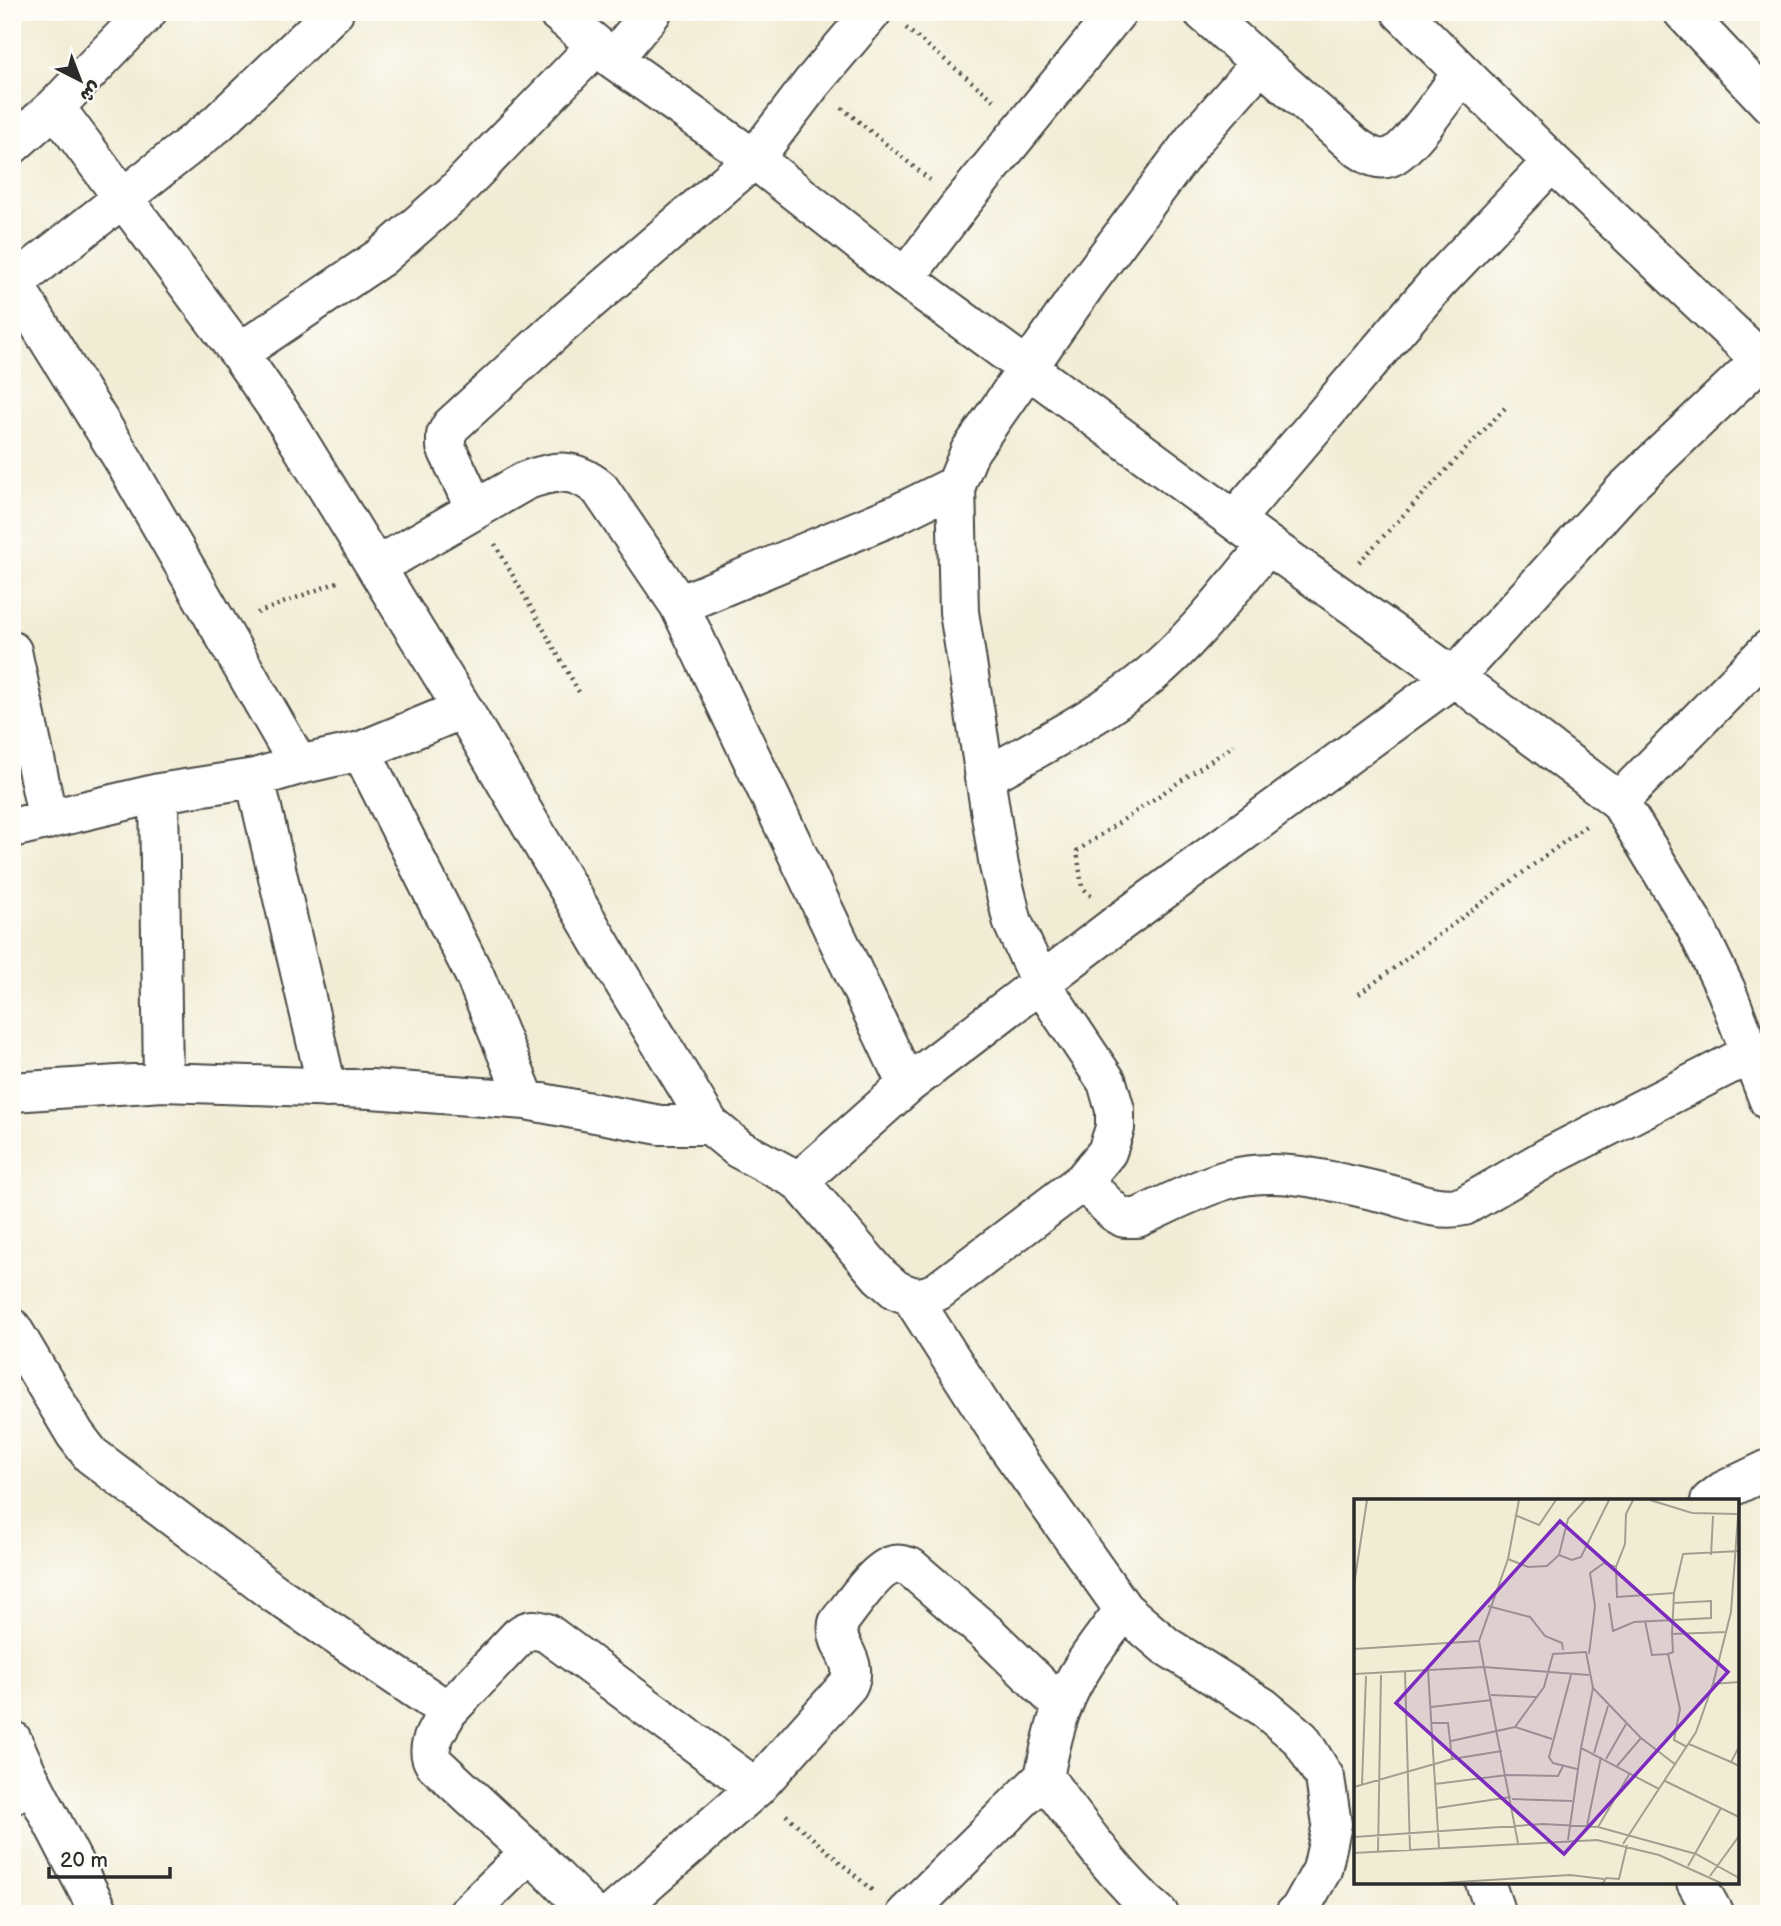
<svg xmlns="http://www.w3.org/2000/svg" width="1781" height="1926" font-family="'Balsamiq Sans','Playpen Sans Arabic',sans-serif">
	<style>
		.lines { fill: none; stroke-linecap: round; stroke-linejoin: round }
		.minor-casing { stroke: #494844; stroke-width: 42 }
		.path { stroke: #494844; stroke-width: 4.5; stroke-dasharray: 2 5; stroke-linecap: butt }
		.minor { stroke: #fff; stroke-width: 38 }
		.inset-road { fill: none; stroke: #a29f90; stroke-width: 2 }
		.view { fill: #7b2cbf; fill-opacity: 0.15; stroke: #7b2cbf; stroke-width: 3.5 }
		.inset-edge { fill: none; stroke: #2b2b2b; stroke-width: 3.5 }
	</style>
	<rect width="100%" height="100%" fill="#fdfcf7"/>
	<filter id="ink" filterUnits="userSpaceOnUse"><feTurbulence type="fractalNoise" baseFrequency=".0143" numOctaves="2"/><feDisplacementMap in="SourceGraphic" scale="14" xChannelSelector="R" yChannelSelector="G"/><feConvolveMatrix kernelMatrix="1 2 1 2 8 2 1 2 1" color-interpolation-filters="sRGB"/></filter>
	<filter id="wash" filterUnits="userSpaceOnUse"><feTurbulence type="fractalNoise" baseFrequency=".00686" numOctaves="4" result="noise"/><feDisplacementMap in="SourceGraphic" scale="28" xChannelSelector="R" yChannelSelector="G"/><feGaussianBlur stdDeviation="1.57" result="paint"/><feColorMatrix in="noise" values="0 0 0 0 0 0 0 0 0 0 0 0 0 0 0 0 0 1.4 0 .05"/><feComposite in="paint" operator="in"/></filter>
	<g filter="url(#wash)">
		<rect width="100%" height="100%" fill="#f1ecd4"/>
	</g>
	<g filter="url(#ink)">
		<g class="lines">
			<!-- minor casing -->
			<g class="minor-casing">
				<path id="minor" d="M 557,12 L 613,59 L 754,159 L 905,278 L 1268,545 L 1454,677 L 1619,801 L 1695,926 L 1726,990 L 1769,1101
					M 1203,12 L 1355,146 C 1366,153 1376,162 1390,157 C 1408,152 1449,90 1462,73
					M 1401,12 L 1552,162 L 1761,360
					M 1683,12 L 1769,103
					M 613,59 L 652,12
					M 55,107 L 239,353 L 288,424 L 463,709
					M 12,145 L 55,107 L 147,12
					M 905,278 L 960,205 L 1117,12
					M 14,284 L 124,461 L 299,765
					M 12,285 L 217,124 L 334,12
					M 239,353 L 381,257 L 454,193 L 596,46
					M 475,509 L 446,447 L 446,435 L 451,426 L 558,328 L 754,159 L 812,83 L 872,12
					M 1235,519 L 1437,283 L 1552,162
					M 376,567 L 525,481 C 555,470 574,467 600,489 L 679,605 L 907,1085
					M 679,605 L 897,514 L 956,485
					M 12,651 L 48,820
					M 361,751 L 475,976 L 526,1100
					M 255,778 L 327,1088
					M 984,778 C 1040,746 1099,717 1149,676 C 1195,638 1230,590 1268,545
					M 159,793 L 163,1082
					M 1619,801 L 1769,649
					M 12,828 L 159,793 L 255,778 L 299,765 L 361,751 L 463,709 L 606,953 L 710,1125 L 739,1149 L 799,1181 L 880,1276 L 896,1290 L 911,1296 L 924,1297 L 938,1291 L 1083,1181 L 1107,1152 L 1115,1128 L 1115,1110 L 1107,1082 L 1040,982 L 1013,923 L 999,866 L 959,612 L 956,485 L 970,451 L 1087,283 L 1195,138 L 1260,64
					M 12,1092 L 163,1082 L 371,1089 L 526,1100 L 660,1125 L 710,1125
					M 799,1181 L 907,1085 L 1120,922 L 1454,677 L 1624,490 L 1769,352
					M 1083,1181 L 1114,1212 L 1124,1218 L 1137,1218 C 1166,1205 1196,1189 1226,1180 C 1275,1165 1332,1181 1381,1192 C 1408,1198 1436,1213 1464,1206 L 1550,1156 L 1752,1053
					M 911,1296 L 1003,1440 L 1124,1610 L 1166,1646 L 1263,1707 L 1301,1739 L 1325,1778 L 1332,1824 L 1322,1870 L 1299,1911 L 1295,1914
					M 12,1328 L 75,1434 L 91,1455 L 274,1593 L 448,1711 L 519,1636 C 529,1628 535,1629 547,1633 L 756,1788
					M 1710,1501 L 1723,1491 L 1769,1469
					M 448,1711 C 440,1727 423,1746 434,1763 L 530,1852
					M 12,1740 L 28,1775
					M 1044,1777 C 1049,1754 1053,1730 1062,1708 C 1075,1672 1101,1641 1124,1610
					M 12,1795 L 28,1775 L 100,1914
					M 1485,1882 L 1496,1914
					M 1696,1882 L 1714,1914
					M 467,1914 L 530,1852 L 592,1914
					M 612,1914 L 756,1788 L 848,1685 C 860,1660 834,1648 838,1623 C 850,1608 876,1568 894,1565 C 900,1563 904,1566 910,1567 L 990,1636 L 1062,1706
					M 906,1914 L 1044,1777 C 1080,1825 1113,1875 1159,1914"/>
			</g>
			<!-- path -->
			<path class="path" d="M 906,28 L 994,100
				M 842,108 L 930,180
				M 495,544 L 579,692
				M 1359,562 L 1505,408
				M 257,613 L 340,581
				M 1091,896 L 1082,887 L 1077,851 L 1234,745
				M 1359,994 L 1587,825
				M 786,1815 L 874,1892"/>
			<!-- minor -->
			<use href="#minor" class="minor"/>
		</g>
	</g>
	<!-- overview -->
	<g transform="translate(1354 1499)">
		<rect width="385" height="385" fill="#f1ecd4"/>
		<path class="inset-road" d="M 279,1 L 272,15 L 271,45 L 262,68 L 263,98 L 320,94M 296,1 L 338,14 L 384,15M 385,3 L 377,113 L 359,185 L 385,183M 161,16 L 185,26 L 202,1M 205,56 L 218,61 L 227,58 L 255,1M 357,56 L 359,17M 154,60 L 174,68 L 193,67 L 205,56 L 214,20 L 231,1M 0,86 L 13,1M 255,104 L 259,132 L 280,123 L 357,119 L 357,102 L 319,104M 134,107 L 176,118 L 191,137 L 208,144 L 209,151M 291,122 L 298,156 L 314,155 L 326,210 L 320,241 L 333,248M 373,133 L 318,135 L 320,94 L 329,55 L 385,52M 0,150 L 125,142M 235,155 L 241,107 L 236,74 L 250,64 L 262,68M 314,155 L 319,153 L 318,135M 74,171 L 85,349M 51,173 L 56,351M 0,175 L 130,168 L 235,176M 217,176 L 195,258 L 199,264 L 223,270M 239,189 L 287,239 L 322,266M 137,196 L 183,198M 77,208 L 138,201M 78,224 L 94,224 L 98,260M 161,228 L 198,240M 97,242 L 161,228 L 190,188 L 199,155 L 232,153 L 239,189 L 227,249 L 305,290M 335,245 L 377,263M 385,248 L 377,263 L 385,267M 240,254 L 254,207M 252,260 L 272,225M 263,267 L 287,239M 311,282 L 385,318M 8,285 L 12,177M 81,285 L 153,276 L 204,277 L 209,267M 0,288 L 98,260 L 148,252M 158,300 L 218,302M 83,309 L 157,298M 233,327 L 247,258M 244,328 L 276,274M 0,338 L 189,325 L 244,328 L 342,355 L 385,379M 214,341 L 227,249M 164,344 L 125,142 L 154,60 L 165,1M 269,345 L 342,233 L 359,185M 24,353 L 27,176M 0,354 L 243,341 L 305,356 L 367,384M 334,367 L 367,309M 356,377 L 385,337M 87,384 L 216,376 L 250,380M 249,384 L 252,379 L 265,380 L 273,346"/>
		<path class="view" d="M 206,22 L 374,173 L 210,355 L 42,204 Z"/>
		<rect width="385" height="385" class="inset-edge"/>
	</g>
	<!-- margin -->
	<rect width="1781" height="1926" fill="none" stroke="#fdfcf7" stroke-width="42"/>
	<!-- north arrow -->
	<g transform="translate(80 80) rotate(138)" stroke="#fdfcf7" stroke-width="5" paint-order="stroke">
	<path d="M0-5L12 26L0 18L-12 26Z" fill="#2b2b2b"/>
	<text y="-10" font-size="19" font-weight="bold" text-anchor="middle" fill="#2b2b2b">ش</text>
	</g>
	<!-- scale -->
	<path d="M49 1867v10h121v-10" fill="none" stroke="#2b2b2b" stroke-width="3.5"/>
	<text x="60" y="1867" font-size="21" fill="#2b2b2b" stroke="#fdfcf7" stroke-width="5" paint-order="stroke">20 m</text>
</svg>
